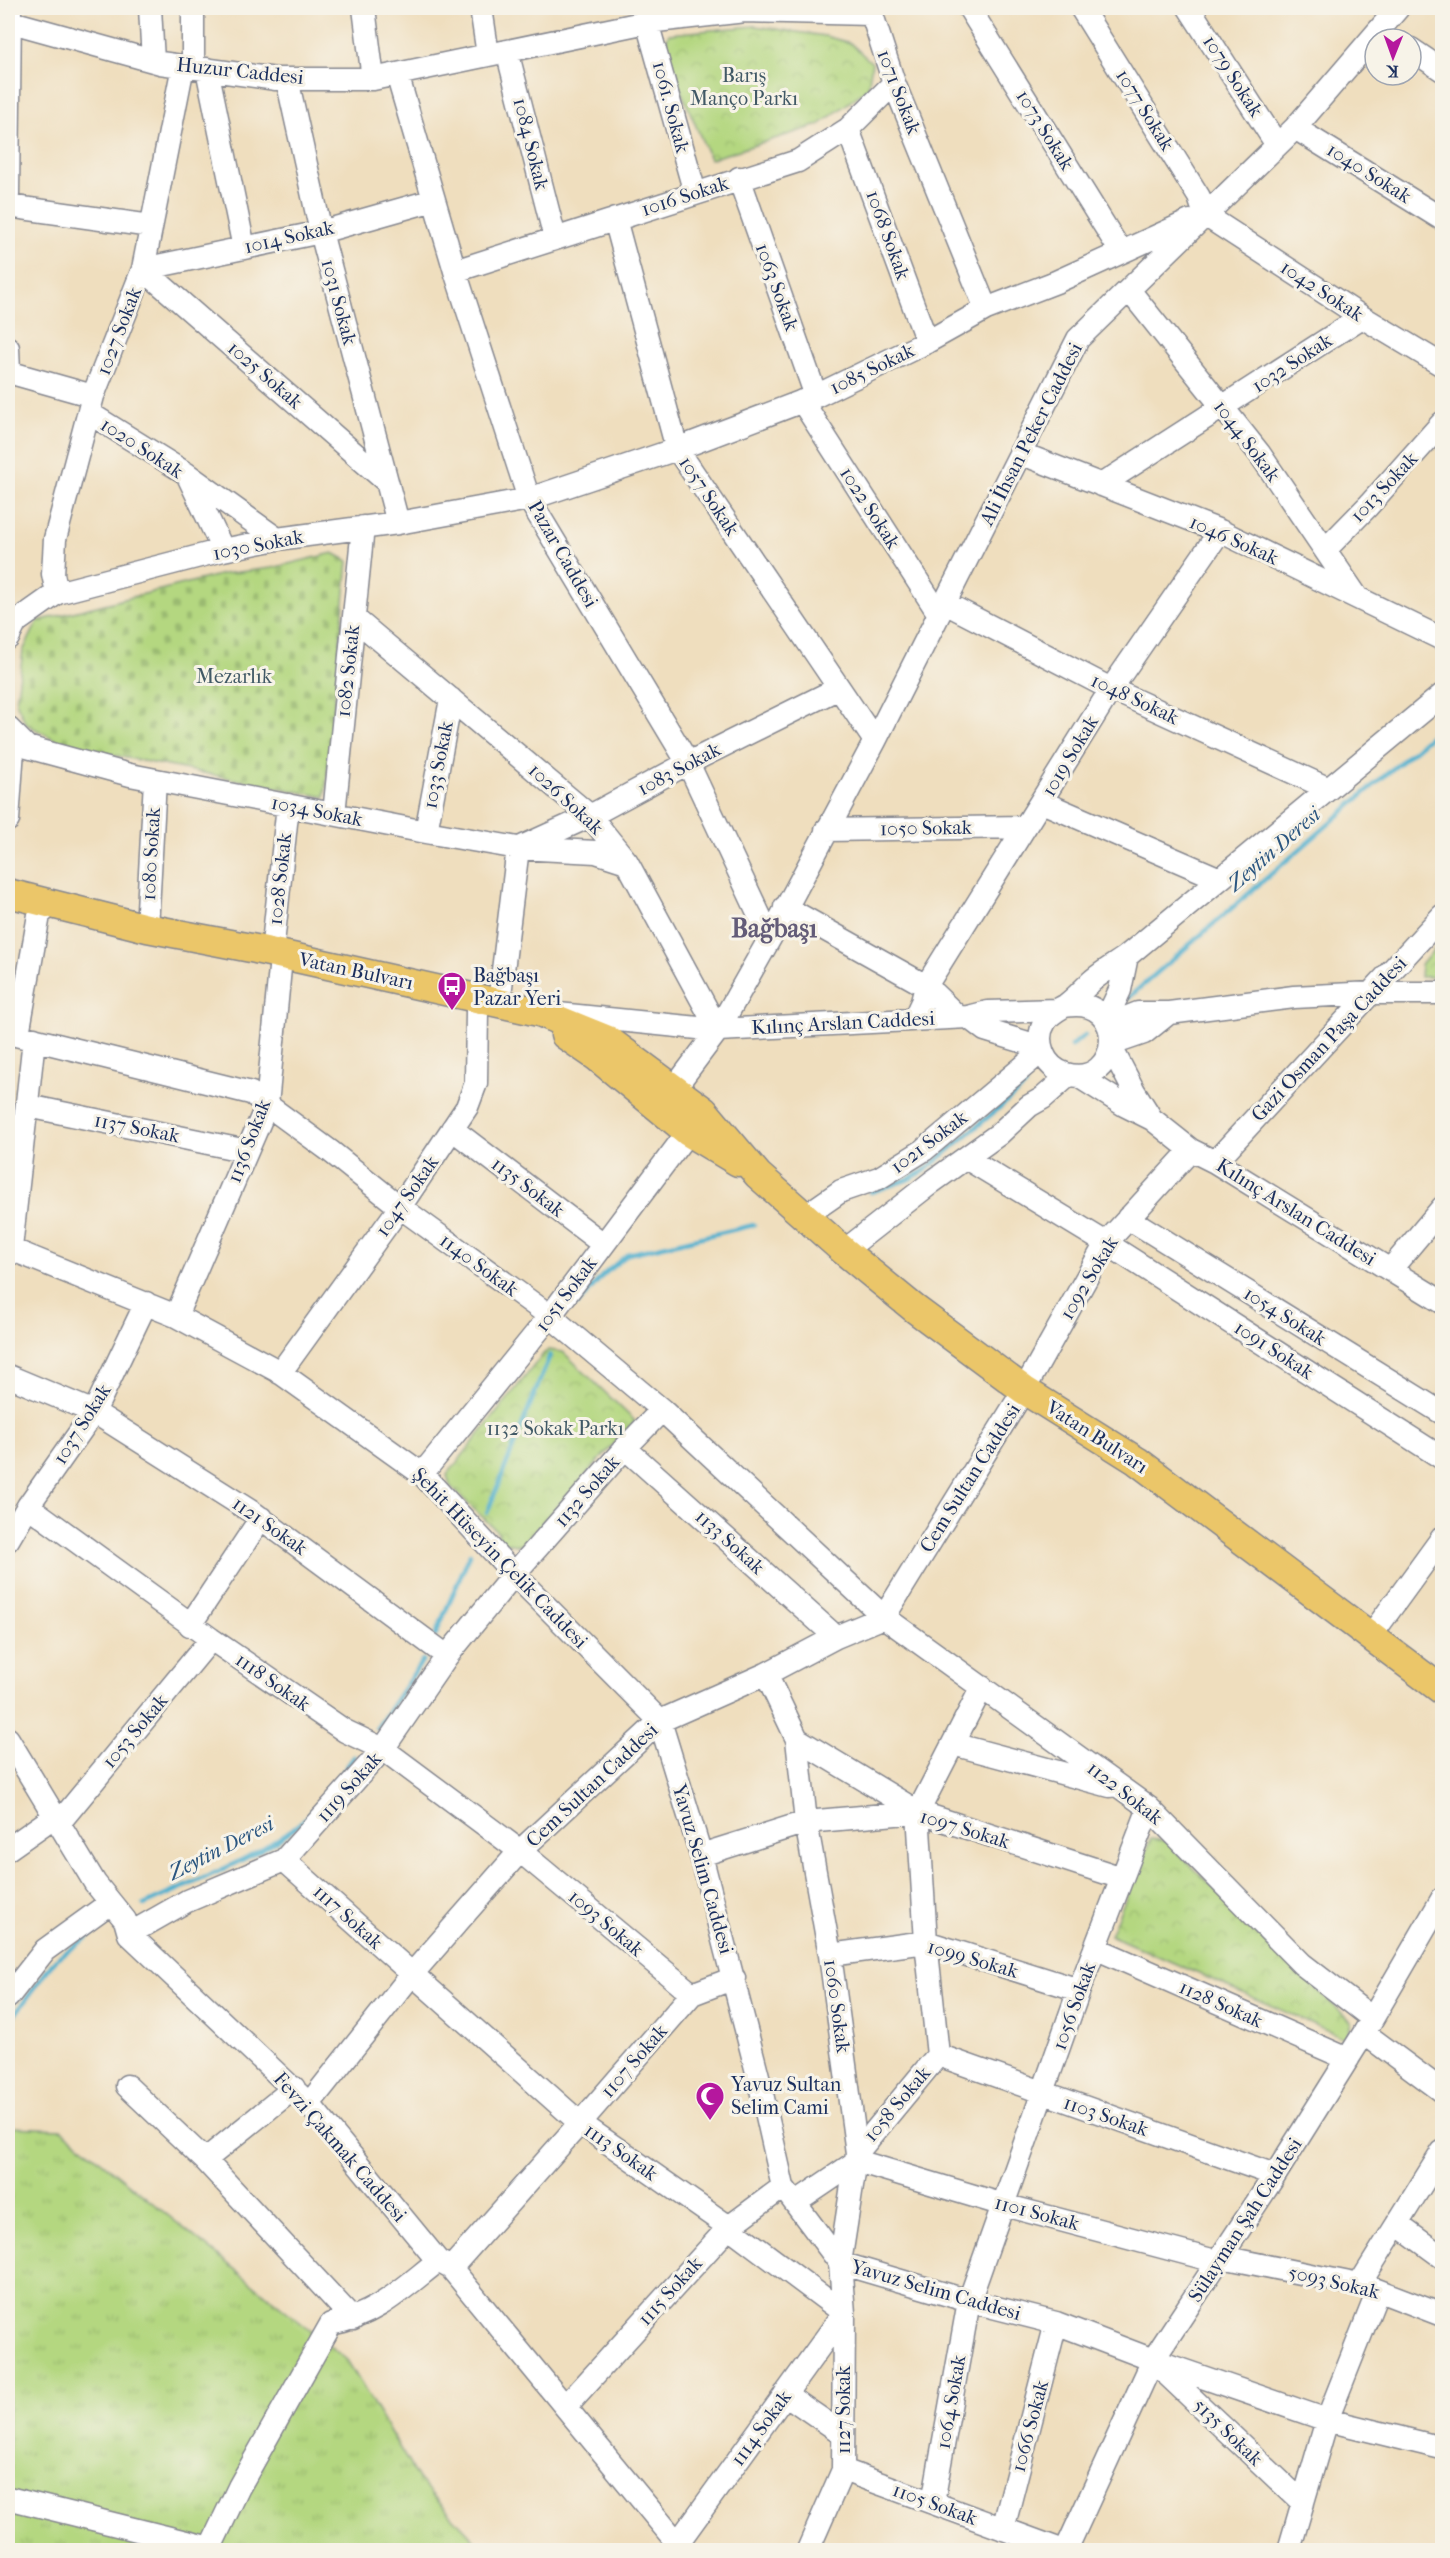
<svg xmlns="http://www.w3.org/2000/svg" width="1450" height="2558" font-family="'IM FELL French Canon',serif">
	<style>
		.grass { fill: url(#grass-tufts); stroke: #68836f; stroke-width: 1.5 }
		.cemetery { fill: url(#cemetery-stones); stroke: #68836f; stroke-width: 1.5 }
		.park { fill: url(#park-crowns); stroke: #68836f; stroke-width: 1.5 }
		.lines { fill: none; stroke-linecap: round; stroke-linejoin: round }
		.stream { stroke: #51b1cf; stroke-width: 4.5 }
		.minor-casing { stroke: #85868e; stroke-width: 25 }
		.major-casing { stroke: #85868e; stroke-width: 31 }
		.minor { stroke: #fff; stroke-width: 22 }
		.major { stroke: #ebc669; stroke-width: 28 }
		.labels { text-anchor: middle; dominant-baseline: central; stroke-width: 6; stroke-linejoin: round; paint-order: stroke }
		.street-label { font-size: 20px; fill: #1b2f5e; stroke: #f7f3e8 }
		.park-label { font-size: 20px; fill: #415966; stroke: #f7f3e8 }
		.poi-label { font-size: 20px; fill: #1b2f5e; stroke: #f7f3e8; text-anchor: start }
		.water-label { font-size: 21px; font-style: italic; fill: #2b5680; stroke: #f7f3e8 }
		.district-label { font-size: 26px; font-weight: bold; fill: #635c78; stroke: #f7f3e8 }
	</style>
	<defs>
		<pattern id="grass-tufts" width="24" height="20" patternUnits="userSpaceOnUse" patternTransform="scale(1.5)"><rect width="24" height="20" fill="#b4d780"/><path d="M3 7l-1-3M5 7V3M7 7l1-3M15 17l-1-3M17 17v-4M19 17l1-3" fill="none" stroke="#9ab971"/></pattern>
		<pattern id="cemetery-stones" width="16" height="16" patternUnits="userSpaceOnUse" patternTransform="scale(1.5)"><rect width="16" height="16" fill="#b4d780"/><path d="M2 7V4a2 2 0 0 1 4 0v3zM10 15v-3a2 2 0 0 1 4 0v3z" fill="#9ab971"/></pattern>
		<pattern id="park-crowns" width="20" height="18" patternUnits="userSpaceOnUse" patternTransform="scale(1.5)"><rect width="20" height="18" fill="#b4d780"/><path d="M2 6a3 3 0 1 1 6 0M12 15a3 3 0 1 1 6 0" fill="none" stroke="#9ab971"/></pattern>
	</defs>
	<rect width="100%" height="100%" fill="#f7f3e8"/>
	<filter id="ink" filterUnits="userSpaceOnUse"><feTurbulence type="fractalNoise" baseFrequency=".0167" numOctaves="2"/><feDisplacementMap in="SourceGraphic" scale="12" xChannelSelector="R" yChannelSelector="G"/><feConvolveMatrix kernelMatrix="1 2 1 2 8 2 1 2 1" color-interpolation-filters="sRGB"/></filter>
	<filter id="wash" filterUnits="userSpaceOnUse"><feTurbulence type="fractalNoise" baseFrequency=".008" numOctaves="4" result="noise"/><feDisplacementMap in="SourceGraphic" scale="24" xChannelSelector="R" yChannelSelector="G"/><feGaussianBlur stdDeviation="1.35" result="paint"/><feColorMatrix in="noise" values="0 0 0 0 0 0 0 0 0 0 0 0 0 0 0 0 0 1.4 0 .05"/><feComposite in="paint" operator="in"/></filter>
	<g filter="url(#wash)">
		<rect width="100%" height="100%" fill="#efdebe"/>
		<!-- grass -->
		<path class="grass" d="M 8,2127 L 61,2129 L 347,2360 L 420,2482 L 484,2550 L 8,2550 Z"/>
		<!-- cemetery -->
		<path class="cemetery" d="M 333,553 L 348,561 L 325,797 L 67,746 L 26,724 L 16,702 L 23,651 L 38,621 L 223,574 L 272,568 Z"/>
		<!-- park -->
		<path class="park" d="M 755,26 L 825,36 L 850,43 L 872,63 L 868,88 L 819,125 L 710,159 L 663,48 L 669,34 Z
			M 1442,940 L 1442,977 L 1420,977 L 1421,965 Z
			M 549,1350 L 563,1352 L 635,1421 L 521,1546 L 496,1541 L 499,1533 L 450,1486 L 447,1475 L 544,1353 Z
			M 1151,1839 L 1166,1841 L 1351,2022 L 1347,2039 L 1110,1935 Z"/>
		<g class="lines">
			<!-- stream -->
			<path class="stream" d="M 1128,998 L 1442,726
				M 1071,1046 L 1085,1035
				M 871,1192 L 909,1179 L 924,1171 L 1025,1086
				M 577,1305 L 603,1275 L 628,1254 L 754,1225
				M 487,1513 L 550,1355
				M 435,1636 L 470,1554
				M 377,1728 L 423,1660
				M 144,1905 C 195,1881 265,1855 306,1818 C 324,1800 339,1777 354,1757
				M 8,2024 L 55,1960 L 105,1925"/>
		</g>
	</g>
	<g filter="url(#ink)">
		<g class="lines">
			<!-- minor casing -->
			<g class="minor-casing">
				<path id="minor" d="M 150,8 L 153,61
					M 193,8 L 193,67
					M 364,8 L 373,79
					M 481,8 L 488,55
					M 870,8 L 894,83 L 986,309
					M 969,8 L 1121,252
					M 1081,8 L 1199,197 L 1205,215
					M 1189,8 L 1277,145
					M 8,21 L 160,63 L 276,79 L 373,79 L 647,22 L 745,11 L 870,14
					M 647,22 L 695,193
					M 1411,49 L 1442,70
					M 507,51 L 555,238
					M 207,69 L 244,248
					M 397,74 L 455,271 L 529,499 L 688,763 L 770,938
					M 287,79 L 321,232 L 398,523
					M 1295,128 L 1442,219
					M 848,129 L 927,342
					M 739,178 L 816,396
					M 8,195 L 10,8
					M 8,206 L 151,226
					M 1205,215 L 1362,317 L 1442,365
					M 615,219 L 677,449 L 875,741
					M 143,269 L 387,482
					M 143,269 L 321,232 L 434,200
					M 455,271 L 798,161 L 848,129 L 894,83
					M 1129,290 L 1259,453 L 1357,597
					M 8,348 L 9,372
					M 8,372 L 93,396
					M 802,401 L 939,614
					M 89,413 L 187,474 L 223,550
					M 1020,453 L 1220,531 L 1442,639
					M 188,475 L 277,539
					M 1101,485 L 1362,317
					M 1325,550 L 1368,506 L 1442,423
					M 57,593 L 53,574 L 55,539 L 93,396 L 143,269 L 183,66
					M 945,603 L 1111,689 L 1327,788
					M 354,618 L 590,816 L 627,862 L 718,1030
					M 8,638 L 16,622 L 57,593 L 223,550 L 277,539 L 398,523 L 529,499 L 677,449 L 816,396 L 927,342 L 986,309 L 1056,282 L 1190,221
					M 8,728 L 27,747 L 130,775 L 426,832 L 518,848 L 596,852 L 627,862
					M 1042,802 L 1220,879
					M 334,814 L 363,527
					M 8,820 L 14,735
					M 826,830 L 1025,827
					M 426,832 L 451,699
					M 524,846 L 590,816 L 688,763 L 839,688
					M 785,907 L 926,986 L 958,1017
					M 147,928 L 155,780
					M 272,953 L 288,805
					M 499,1003 L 518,848
					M 1065,1006 C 1131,994 1121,1090 1066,1074 C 1056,1071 1047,1063 1043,1053 C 1039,1043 1039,1031 1045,1022 C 1050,1013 1058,1010 1066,1005 C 1076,998 1084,988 1093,980 C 1104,971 1116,964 1127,956 L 1442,695
					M 558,1014 L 718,1030 L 968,1017 L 988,1012 L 1056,1010
					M 968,1017 L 985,1030 L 1041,1047
					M 914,1019 L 922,1002 L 926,986 L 1111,689 L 1220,531
					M 1106,1020 L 1120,990 L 1127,956
					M 1108,1025 L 1138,1013 L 1169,1013 L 1294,997 L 1372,993 L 1442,993
					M 8,1033 L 251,1093 L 330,1151 L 400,1207 L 550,1316 L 662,1410 L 884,1617 L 1149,1808 L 1302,1964 L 1372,2018
					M 18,1034 L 39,915 L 52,903
					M 1112,1044 L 1144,1033 L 1169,1013
					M 1111,1047 L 1134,1091 L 1151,1118
					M 1078,1076 L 1124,1105 L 1152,1119 L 1191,1150 L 1215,1162 L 1442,1302
					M 664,1102 L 718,1030 L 770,938 L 875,741 L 1078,339 L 1295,128 L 1398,8
					M 28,1106 L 247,1151
					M 452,1129 L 603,1244
					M 966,1158 L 1106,1243 L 1442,1458
					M 1215,1162 L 1442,916
					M 805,1216 L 841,1191 L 879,1178 L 924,1150 L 1042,1051
					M 1128,1218 L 1442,1413
					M 8,1248 L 176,1316 L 278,1371 L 422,1474 L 514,1574 L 660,1721 L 701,1855 L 758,2076 L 783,2187 L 840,2263 L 969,2301 L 1056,2323 L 1153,2360 L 1327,2420 L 1442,2448
					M 11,1248 L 34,1039
					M 844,1251 L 932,1182 L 999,1134 L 1029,1106 L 1043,1098 L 1069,1075
					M 1390,1270 L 1442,1208
					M 176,1316 L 267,1105 L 280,968 L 285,956
					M 280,1373 L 400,1207 L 467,1107 L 476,1083 L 477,1010 L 481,999
					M 8,1376 L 94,1412 L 255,1514 L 447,1656
					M 625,1448 L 836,1637
					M 422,1474 L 550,1316 L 697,1120
					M 28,1506 L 211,1639 L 345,1731 L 383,1749 L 520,1851 L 692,1994
					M 8,1540 L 28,1506 L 94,1412 L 146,1303
					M 190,1625 L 261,1518
					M 1370,1637 L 1442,1538
					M 766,1674 L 797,1739 L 806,1822 L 830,1955 L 857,2153 L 840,2263 L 844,2313 L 843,2470 L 808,2550
					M 8,1739 L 95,1883 L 125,1920 L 129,1934 L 309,2104 L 438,2261 L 451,2268 L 683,2550
					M 797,1739 L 918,1812
					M 953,1744 L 1110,1786
					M 59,1823 L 211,1639
					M 8,1849 L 55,1816
					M 701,1855 L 806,1822 L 918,1812 L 1122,1878
					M 284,1860 L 580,2123 L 729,2227 L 844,2313 L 677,2544
					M 129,1934 L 187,1901 L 284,1860 L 383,1749 L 447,1656 L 514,1574 L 625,1448 L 662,1410
					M 1095,1948 L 1348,2059
					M 830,1955 L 926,1942 L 1079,1990
					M 8,1997 L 45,1950 L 110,1903
					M 1364,2033 L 1442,2091
					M 938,2055 L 926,1942 L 918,1812 L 982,1687
					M 938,2055 L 1275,2175
					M 127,2086 L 205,2160
					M 294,2088 L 205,2160 L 353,2319
					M 309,2104 L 412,1974 L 520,1851 L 660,1721 L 766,1674 L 836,1637 L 884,1617 L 1024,1390 L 1106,1243 L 1191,1150
					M 857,2153 L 938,2055
					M 857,2161 L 1004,2205 L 1219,2262
					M 795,2203 L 857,2161
					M 1397,2224 L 1442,2257
					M 1222,2257 L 1369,2287 L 1442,2315
					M 451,2268 L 580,2123 L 692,1994 L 734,1978
					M 1359,2285 L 1442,2152
					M 1158,2366 L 1303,2503
					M 785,2394 L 843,2434
					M 566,2406 L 729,2227 L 783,2187
					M 843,2470 L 1061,2550
					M 8,2498 L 210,2548
					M 933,2502 L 969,2301 L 1079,1990 L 1149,1808
					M 1003,2529 L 1056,2323
					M 209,2550 L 239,2487 L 331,2324 C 377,2315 403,2288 438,2261
					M 1066,2550 L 1153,2360 L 1275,2175 L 1364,2033 L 1442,1899
					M 1289,2550 L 1327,2420 L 1378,2291"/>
			</g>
			<!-- major casing -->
			<g class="major-casing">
				<path id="major" d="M 8,893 L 147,928 L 256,949 L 539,1012 L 608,1040 L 704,1111 L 758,1175 L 844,1251 L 915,1309 L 1024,1390 L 1137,1461 L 1442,1690
					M 565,1035 L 597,1057 L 688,1132 L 738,1162"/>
			</g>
			<!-- minor -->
			<use href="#minor" class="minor"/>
			<!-- major -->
			<use href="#major" class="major"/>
		</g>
	</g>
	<!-- icons -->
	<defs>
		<g id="bus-pin" transform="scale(1.5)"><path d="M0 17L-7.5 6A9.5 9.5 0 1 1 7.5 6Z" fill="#b5179e" stroke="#f7f3e8"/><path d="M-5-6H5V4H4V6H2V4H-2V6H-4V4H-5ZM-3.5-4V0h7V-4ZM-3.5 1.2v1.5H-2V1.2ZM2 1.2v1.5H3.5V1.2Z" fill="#fff"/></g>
		<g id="mosque-pin" transform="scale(1.5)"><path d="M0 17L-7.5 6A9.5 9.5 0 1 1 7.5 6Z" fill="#b5179e" stroke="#f7f3e8"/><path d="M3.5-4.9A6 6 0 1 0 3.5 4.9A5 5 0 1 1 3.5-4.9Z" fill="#fff"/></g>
	</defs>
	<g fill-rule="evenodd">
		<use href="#bus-pin" x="452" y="986"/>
		<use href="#mosque-pin" x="710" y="2096"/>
	</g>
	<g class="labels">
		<!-- street labels -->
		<g class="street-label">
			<text transform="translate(240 71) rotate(6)">Huzur Caddesi</text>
			<text transform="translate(1233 76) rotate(57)">1079 Sokak</text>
			<text transform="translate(899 92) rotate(69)">1071 Sokak</text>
			<text transform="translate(671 107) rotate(75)">1061. Sokak</text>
			<text transform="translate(1145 110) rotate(58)">1077 Sokak</text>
			<text transform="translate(1045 130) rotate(58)">1073 Sokak</text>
			<text transform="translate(531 144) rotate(76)">1084 Sokak</text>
			<text transform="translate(1369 173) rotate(32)">1040 Sokak</text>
			<text transform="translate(685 196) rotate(-18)">1016 Sokak</text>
			<text transform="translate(888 235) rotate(70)">1068 Sokak</text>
			<text transform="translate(289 237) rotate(-13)">1014 Sokak</text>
			<text transform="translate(777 287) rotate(70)">1063 Sokak</text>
			<text transform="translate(1322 291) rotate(33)">1042 Sokak</text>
			<text transform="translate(339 302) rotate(75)">1031 Sokak</text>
			<text transform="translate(119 331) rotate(-69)">1027 Sokak</text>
			<text transform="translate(1292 363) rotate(-33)">1032 Sokak</text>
			<text transform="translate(872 369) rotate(-26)">1085 Sokak</text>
			<text transform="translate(265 375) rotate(41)">1025 Sokak</text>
			<text transform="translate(1031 434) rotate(-63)">Ali İhsan Peker Caddesi</text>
			<text transform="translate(1247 441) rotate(53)">1044 Sokak</text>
			<text transform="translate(142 448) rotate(33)">1020 Sokak</text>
			<text transform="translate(1384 487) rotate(-47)">1013 Sokak</text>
			<text transform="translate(709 496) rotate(56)">1057 Sokak</text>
			<text transform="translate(870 508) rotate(57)">1022 Sokak</text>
			<text transform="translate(1234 540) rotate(24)">1046 Sokak</text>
			<text transform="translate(258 545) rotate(-11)">1030 Sokak</text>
			<text transform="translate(563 554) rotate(60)">Pazar Caddesi</text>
			<text transform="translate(348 671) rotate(-84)">1082 Sokak</text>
			<text transform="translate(1135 699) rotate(25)">1048 Sokak</text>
			<text transform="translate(1070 756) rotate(-59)">1019 Sokak</text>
			<text transform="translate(438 765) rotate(-79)">1033 Sokak</text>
			<text transform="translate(679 769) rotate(-28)">1083 Sokak</text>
			<text transform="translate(566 799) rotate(43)">1026 Sokak</text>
			<text transform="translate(317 811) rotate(11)">1034 Sokak</text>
			<text transform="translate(926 828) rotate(-1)">1050 Sokak</text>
			<text transform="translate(151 854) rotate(-87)">1080 Sokak</text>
			<text transform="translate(280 879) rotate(-84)">1028 Sokak</text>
			<text transform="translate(356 971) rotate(12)">Vatan Bulvarı</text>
			<text transform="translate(843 1023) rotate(-3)">Kılınç Arslan Caddesi</text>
			<text transform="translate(1329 1039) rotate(-47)">Gazi Osman Paşa Caddesi</text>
			<text transform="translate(137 1128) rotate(11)">1137 Sokak</text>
			<text transform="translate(249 1141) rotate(-69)">1136 Sokak</text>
			<text transform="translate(929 1142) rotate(-37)">1021 Sokak</text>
			<text transform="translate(528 1187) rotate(37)">1135 Sokak</text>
			<text transform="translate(407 1196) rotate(-55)">1047 Sokak</text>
			<text transform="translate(1296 1212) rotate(32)">Kılınç Arslan Caddesi</text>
			<text transform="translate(479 1265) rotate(36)">1140 Sokak</text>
			<text transform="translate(1089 1278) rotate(-59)">1092 Sokak</text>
			<text transform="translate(566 1294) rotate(-53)">1051 Sokak</text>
			<text transform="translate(1285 1316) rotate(32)">1054 Sokak</text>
			<text transform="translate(1274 1350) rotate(33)">1091 Sokak</text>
			<text transform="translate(82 1424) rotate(-58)">1037 Sokak</text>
			<text transform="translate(1097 1437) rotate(33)">Vatan Bulvarı</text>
			<text transform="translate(970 1478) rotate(-58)">Cem Sultan Caddesi</text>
			<text transform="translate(587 1491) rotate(-49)">1132 Sokak</text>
			<text transform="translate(270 1526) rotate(35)">1121 Sokak</text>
			<text transform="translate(730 1542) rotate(42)">1133 Sokak</text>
			<text transform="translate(500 1558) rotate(46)">Şehit Hüseyin Çelik Caddesi</text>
			<text transform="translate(273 1682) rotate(35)">1118 Sokak</text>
			<text transform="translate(135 1731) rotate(-50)">1053 Sokak</text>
			<text transform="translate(592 1785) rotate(-43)">Cem Sultan Caddesi</text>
			<text transform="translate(349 1787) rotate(-48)">1119 Sokak</text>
			<text transform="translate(1125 1793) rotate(38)">1122 Sokak</text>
			<text transform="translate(965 1829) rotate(17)">1097 Sokak</text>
			<text transform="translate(703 1869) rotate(74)">Yavuz Selim Caddesi</text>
			<text transform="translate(348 1917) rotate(42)">1117 Sokak</text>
			<text transform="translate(606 1923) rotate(40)">1093 Sokak</text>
			<text transform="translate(973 1959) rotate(16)">1099 Sokak</text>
			<text transform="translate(1221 2004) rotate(24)">1128 Sokak</text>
			<text transform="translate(837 2006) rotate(82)">1060 Sokak</text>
			<text transform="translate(1074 2006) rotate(-70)">1056 Sokak</text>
			<text transform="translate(634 2061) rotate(-49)">1107 Sokak</text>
			<text transform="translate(897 2104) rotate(-50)">1058 Sokak</text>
			<text transform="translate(1106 2116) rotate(19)">1103 Sokak</text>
			<text transform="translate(340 2147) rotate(49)">Fevzi Çakmak Caddesi</text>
			<text transform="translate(621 2152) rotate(35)">1113 Sokak</text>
			<text transform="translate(1037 2213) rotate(15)">1101 Sokak</text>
			<text transform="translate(1245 2220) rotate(-57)">Sülayman Şah Caddesi</text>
			<text transform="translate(1334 2282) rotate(13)">5093 Sokak</text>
			<text transform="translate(936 2290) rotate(16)">Yavuz Selim Caddesi</text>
			<text transform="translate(670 2291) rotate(-48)">1115 Sokak</text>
			<text transform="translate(951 2402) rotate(-80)">1064 Sokak</text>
			<text transform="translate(843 2410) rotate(-90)">1127 Sokak</text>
			<text transform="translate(1030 2426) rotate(-75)">1066 Sokak</text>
			<text transform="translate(761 2428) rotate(-54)">1114 Sokak</text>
			<text transform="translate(1228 2432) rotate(44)">5135 Sokak</text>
			<text transform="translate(935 2504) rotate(20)">1105 Sokak</text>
		</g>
		<!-- park labels -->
		<g class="park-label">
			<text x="744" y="75">Barış<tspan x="744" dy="23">Manço Parkı</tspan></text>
			<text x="234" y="676">Mezarlık</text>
			<text x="555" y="1428">1132 Sokak Parkı</text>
		</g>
		<!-- poi labels -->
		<g class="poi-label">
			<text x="473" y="975">Bağbaşı<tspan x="473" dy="23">Pazar Yeri</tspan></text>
			<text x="731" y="2084">Yavuz Sultan<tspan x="731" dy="23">Selim Cami</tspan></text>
		</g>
		<!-- water labels -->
		<g class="water-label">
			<text transform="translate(1274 849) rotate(-41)">Zeytin Deresi</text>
			<text transform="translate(221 1848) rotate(-27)">Zeytin Deresi</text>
		</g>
		<!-- district labels -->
		<g class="district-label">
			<text x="774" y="928">Bağbaşı</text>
		</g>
	</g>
	<!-- margin -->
	<rect width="1450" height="2558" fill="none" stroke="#f7f3e8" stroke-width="30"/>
	<!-- north arrow -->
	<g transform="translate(1393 57) rotate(181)"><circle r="28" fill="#f7f3e8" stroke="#9fa5b1" stroke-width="1.5"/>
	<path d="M0-4.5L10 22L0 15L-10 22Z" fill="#b5179e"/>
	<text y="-9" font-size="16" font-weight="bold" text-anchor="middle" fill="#1b2f5e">K</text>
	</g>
</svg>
